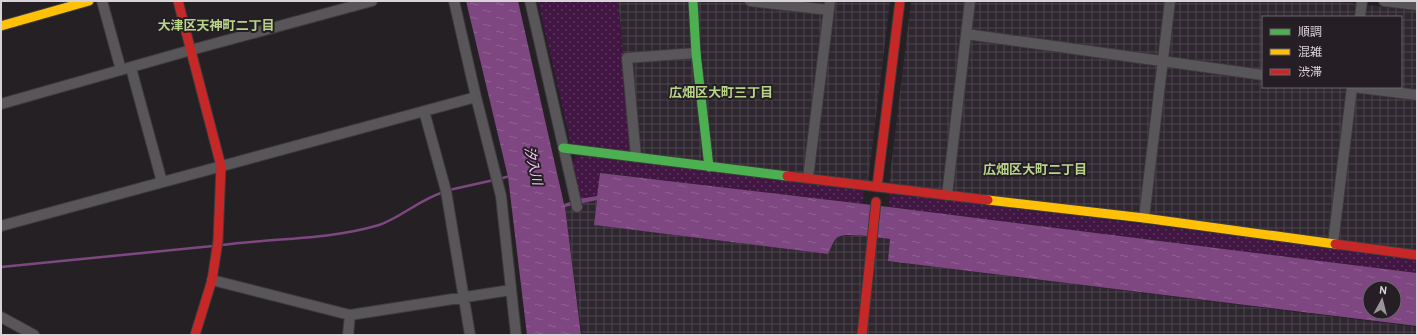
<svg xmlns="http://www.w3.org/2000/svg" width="1418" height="336" font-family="Overpass,'Noto Sans JP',sans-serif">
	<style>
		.industrial { fill: url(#industrial-grid); fill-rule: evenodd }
		.park { fill: url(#park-dots) }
		.water { fill: url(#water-ripples); fill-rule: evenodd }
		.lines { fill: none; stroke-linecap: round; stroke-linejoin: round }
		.stream { stroke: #7f4781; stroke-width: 2.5 }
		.street-casing { stroke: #3e3a3e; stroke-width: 12 }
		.fast-casing { stroke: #3e3a3e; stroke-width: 11 }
		.slow-casing { stroke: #3e3a3e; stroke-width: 11 }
		.jam-casing { stroke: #3e3a3e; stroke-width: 11 }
		.street { stroke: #585658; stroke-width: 10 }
		.fast { stroke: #4caf50; stroke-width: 9 }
		.slow { stroke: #ffc107; stroke-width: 9 }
		.jam { stroke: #c62828; stroke-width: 9 }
		.labels { text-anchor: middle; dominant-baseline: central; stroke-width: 4; stroke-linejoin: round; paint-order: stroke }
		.neighbourhood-label { font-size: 13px; font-weight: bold; fill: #b8d38a; stroke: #251f25 }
		.water-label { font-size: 13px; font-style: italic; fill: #fbc8fc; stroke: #251f25 }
	</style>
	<defs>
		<pattern id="industrial-grid" width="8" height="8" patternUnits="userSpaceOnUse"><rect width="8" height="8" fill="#2f272f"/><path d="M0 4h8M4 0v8" fill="none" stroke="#4c454c"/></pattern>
		<pattern id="park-dots" width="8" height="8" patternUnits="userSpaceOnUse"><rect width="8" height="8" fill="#411642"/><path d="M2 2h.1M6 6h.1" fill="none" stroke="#5c375d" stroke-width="1.8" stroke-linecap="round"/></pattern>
		<pattern id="water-ripples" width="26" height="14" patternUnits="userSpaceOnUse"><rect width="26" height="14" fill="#7f4781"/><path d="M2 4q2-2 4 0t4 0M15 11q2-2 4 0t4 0" fill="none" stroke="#906192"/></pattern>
	</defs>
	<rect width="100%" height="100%" fill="#242024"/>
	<!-- industrial -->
	<path class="industrial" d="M 618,1 L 687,1 L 703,156 L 699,161 L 633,153 Z
		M 697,1 L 890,1 L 868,182 L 713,162 Z
		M 911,1 L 1334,1 L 1417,11 L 1417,250 L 889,184 ZM 1263,17 L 1401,17 L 1401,87 L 1263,87 Z
		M 597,200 L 594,225 L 828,254 L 833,244 L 838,237 L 856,235 L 890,239 L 888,261 L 1417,327 L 1417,335 L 582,335 L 565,207 Z"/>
	<!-- park -->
	<path class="park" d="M 538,1 L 618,1 L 633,153 L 571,144 Z
		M 579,154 L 864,191 L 862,204 L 601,173 L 597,196 L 579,199 L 571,164 Z
		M 890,193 L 1417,258 L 1417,273 L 889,207 Z"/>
	<!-- water -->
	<path class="water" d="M 466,1 L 518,1 L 564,204 L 579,199 L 597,196 L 600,173 L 889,207 L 1417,273 L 1417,326 L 888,261 L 890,239 C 878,238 849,232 838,237 C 833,240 831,249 828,254 L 594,225 L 597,200 L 565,207 L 581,335 L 527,335 L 508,177 ZM 1370,288 L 1394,288 L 1394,312 L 1370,312 Z"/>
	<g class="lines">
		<!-- stream -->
		<path class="stream" d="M 499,179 L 510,176
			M 449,190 L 494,180
			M 222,245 C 273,238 329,240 379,225 C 402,217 420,199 444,192
			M 1,267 L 213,246"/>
		<!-- street casing -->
		<g class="street-casing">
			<path id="street" d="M 102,1 L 121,70
				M 454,1 L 476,97 L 501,196 L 516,335
				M 530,1 L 577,207
				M 750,1 L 829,10
				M 1384,1 L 1417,5
				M 1360,17 L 1362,1
				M 966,34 L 1263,75
				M 131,68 L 162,182
				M 1353,87 L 1417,95
				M 1,104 L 191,50 L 372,1
				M 424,111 L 446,191 L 470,335
				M 636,157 L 627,58 L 696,53
				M 808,178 L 830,1
				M 947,195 L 970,1
				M 1144,218 L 1170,1
				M 1,226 L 476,97
				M 1333,243 L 1352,87
				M 212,280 L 350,315 L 511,290
				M 1,317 L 34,335
				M 348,335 L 350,315"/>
		</g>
		<!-- fast casing -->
		<g class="fast-casing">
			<path id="fast" d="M 693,1 L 696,53 L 709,167
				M 563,148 L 787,176"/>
		</g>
		<!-- slow casing -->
		<g class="slow-casing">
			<path id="slow" d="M 1,26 L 89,1
				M 988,200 L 1144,218 L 1335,244"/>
		</g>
		<!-- jam casing -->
		<g class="jam-casing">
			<path id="jam" d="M 178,1 L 221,166 L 218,241 L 212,280 L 195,335
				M 787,176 L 988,200
				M 877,187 L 900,1
				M 1335,244 L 1417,255
				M 862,335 L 876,202"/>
		</g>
		<!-- street -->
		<use href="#street" class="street"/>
		<!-- fast -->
		<use href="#fast" class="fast"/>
		<!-- slow -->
		<use href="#slow" class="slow"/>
		<!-- jam -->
		<use href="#jam" class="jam"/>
	</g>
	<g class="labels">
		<!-- neighbourhood labels -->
		<g class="neighbourhood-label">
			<text x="216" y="27">大津区天神町二丁目</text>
			<text x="721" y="94">広畑区大町三丁目</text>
			<text x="1035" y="171">広畑区大町二丁目</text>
		</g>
		<!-- water labels -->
		<g class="water-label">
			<text transform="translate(532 166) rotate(77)">汐入川</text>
		</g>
	</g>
	<!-- border -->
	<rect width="1418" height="336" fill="none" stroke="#d8d4d8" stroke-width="4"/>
	<!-- legend -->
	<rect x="1262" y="16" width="140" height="72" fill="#251f25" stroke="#6d676d"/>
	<rect x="1270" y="29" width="20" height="6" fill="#4caf50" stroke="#6d676d"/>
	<text x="1298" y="36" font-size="12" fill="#d8d4d8">順調</text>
	<rect x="1270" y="49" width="20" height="6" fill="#ffc107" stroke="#6d676d"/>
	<text x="1298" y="56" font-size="12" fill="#d8d4d8">混雑</text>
	<rect x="1270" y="69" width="20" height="6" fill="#c62828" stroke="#6d676d"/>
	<text x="1298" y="76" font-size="12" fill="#d8d4d8">渋滞</text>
	<!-- north arrow -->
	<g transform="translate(1382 300) rotate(7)"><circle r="19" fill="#251f25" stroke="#6d676d"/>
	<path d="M0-3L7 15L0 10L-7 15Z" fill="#999599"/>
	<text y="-6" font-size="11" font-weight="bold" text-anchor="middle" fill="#d8d4d8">N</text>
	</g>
</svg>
